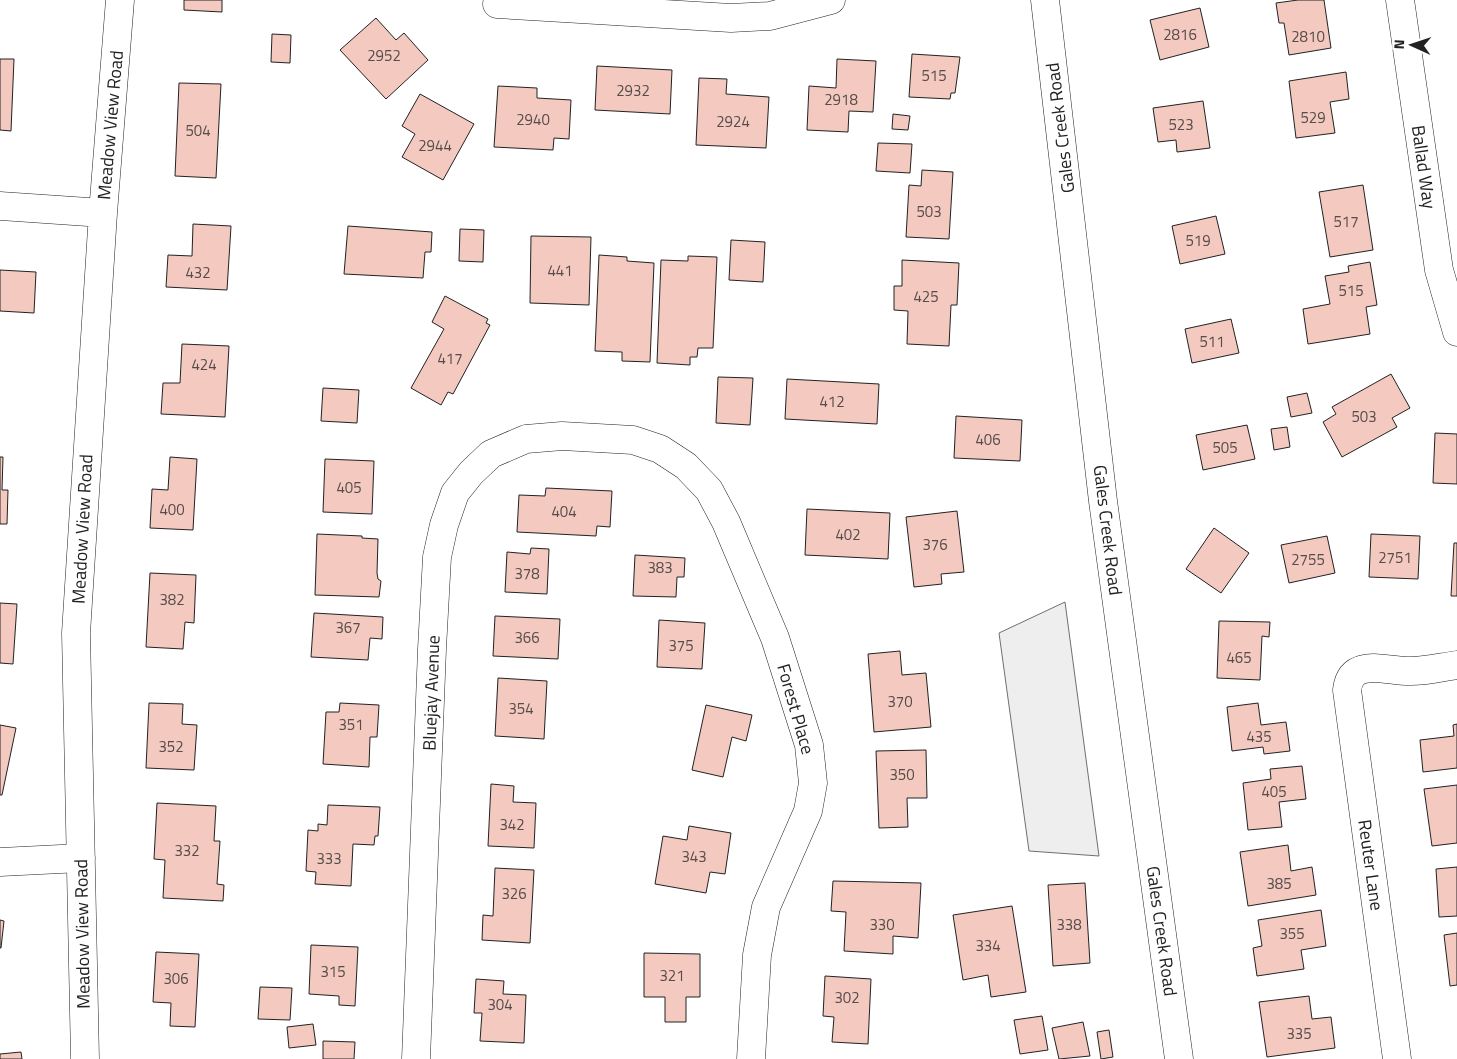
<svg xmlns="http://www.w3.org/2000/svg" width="1457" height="1059" font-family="'Titillium Web',sans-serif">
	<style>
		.green { fill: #eee; stroke: #6f6f6f }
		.building { fill: #f3c9c0; stroke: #222 }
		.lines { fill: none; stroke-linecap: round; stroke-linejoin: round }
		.minor-casing { stroke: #222; stroke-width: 29 }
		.major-casing { stroke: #222; stroke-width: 29 }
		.minor { stroke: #fff; stroke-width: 28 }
		.major { stroke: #fff; stroke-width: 28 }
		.labels { text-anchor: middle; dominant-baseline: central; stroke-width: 4; stroke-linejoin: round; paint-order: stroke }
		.number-label { font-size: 15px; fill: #564c4a }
		.street-label { font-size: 18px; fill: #222; stroke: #fff }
	</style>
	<rect width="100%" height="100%" fill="#fff"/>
	<!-- green -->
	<path class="green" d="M 1065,602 L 1099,856 L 1029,851 L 999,633 Z"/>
	<!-- building -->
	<path class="building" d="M 184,0 L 222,0 L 222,12 L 184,10 Z
		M 1298,0 L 1324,0 L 1331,48 L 1289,55 L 1284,23 L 1279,23 L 1276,3 Z
		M 1200,8 L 1209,47 L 1160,60 L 1150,20 Z
		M 376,18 L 396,40 L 404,33 L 428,60 L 386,99 L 340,50 Z
		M 272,34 L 291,35 L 290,63 L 271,62 Z
		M 912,54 L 960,57 L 955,93 L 951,93 L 950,99 L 909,97 Z
		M 0,59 L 14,59 L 11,131 L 0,130 Z
		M 837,59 L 876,61 L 873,112 L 849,111 L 848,132 L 807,130 L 809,86 L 836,88 Z
		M 597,66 L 672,70 L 670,114 L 595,110 Z
		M 1346,72 L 1349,99 L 1330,102 L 1335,133 L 1296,138 L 1289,81 Z
		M 699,78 L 727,79 L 726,94 L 769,97 L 766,148 L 696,145 Z
		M 179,83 L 221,84 L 216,178 L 175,176 Z
		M 498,86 L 537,88 L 537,98 L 571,100 L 569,139 L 554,138 L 553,150 L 494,147 Z
		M 420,94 L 474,124 L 443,180 L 402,157 L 415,134 L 402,126 Z
		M 1203,101 L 1210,148 L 1177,152 L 1176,140 L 1158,142 L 1153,108 Z
		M 893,114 L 910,116 L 908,130 L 892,129 Z
		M 878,143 L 912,144 L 910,173 L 876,171 Z
		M 922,170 L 953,172 L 949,239 L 906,237 L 909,185 L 921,186 Z
		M 1363,185 L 1373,250 L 1330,257 L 1319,192 Z
		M 1216,216 L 1225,254 L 1180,264 L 1172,226 Z
		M 193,224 L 231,226 L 227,290 L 166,287 L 168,255 L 192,256 Z
		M 348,226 L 432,232 L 431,252 L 425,252 L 423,278 L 344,274 Z
		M 460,229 L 484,230 L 483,262 L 459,261 Z
		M 531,236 L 591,237 L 589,305 L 530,303 Z
		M 731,240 L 765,242 L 763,282 L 729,280 Z
		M 599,255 L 627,257 L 627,261 L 654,263 L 650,362 L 622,361 L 622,352 L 595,351 Z
		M 688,256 L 717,257 L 713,348 L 698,348 L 697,357 L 690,357 L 690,365 L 657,363 L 661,260 L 688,261 Z
		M 902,260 L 959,263 L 957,305 L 951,305 L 949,346 L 907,344 L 908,311 L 894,310 L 894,286 L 902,286 Z
		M 1370,262 L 1377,305 L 1366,307 L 1370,334 L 1308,344 L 1303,309 L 1330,304 L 1325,276 L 1349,272 L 1348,266 Z
		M 0,270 L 36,272 L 34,313 L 0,311 Z
		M 445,296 L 488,319 L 486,323 L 490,325 L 453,394 L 448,392 L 441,405 L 411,388 L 444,329 L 432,322 Z
		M 1231,319 L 1239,353 L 1192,363 L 1185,329 Z
		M 182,344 L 229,346 L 225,417 L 161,414 L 163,383 L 180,383 Z
		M 1391,374 L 1410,408 L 1392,418 L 1397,427 L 1342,457 L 1323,422 L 1336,414 L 1332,407 Z
		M 718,377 L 753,378 L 750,425 L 716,423 Z
		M 787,379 L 879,384 L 877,424 L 785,419 Z
		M 323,388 L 359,390 L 357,423 L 321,421 Z
		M 1307,393 L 1312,413 L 1291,417 L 1287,397 Z
		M 956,416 L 1022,420 L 1020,461 L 954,458 Z
		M 1247,425 L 1255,459 L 1203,470 L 1196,435 Z
		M 1287,427 L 1290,447 L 1274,450 L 1271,429 Z
		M 1435,433 L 1457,434 L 1457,484 L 1433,483 Z
		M 0,457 L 3,457 L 2,490 L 8,490 L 7,524 L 0,524 Z
		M 170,457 L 197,459 L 193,530 L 150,528 L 152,489 L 168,490 Z
		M 325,459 L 374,461 L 372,514 L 323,512 Z
		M 546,488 L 612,491 L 610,527 L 597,526 L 596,536 L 517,532 L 519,495 L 545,496 Z
		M 807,509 L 890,513 L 888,559 L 805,555 Z
		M 957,511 L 964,572 L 941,574 L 942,584 L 914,587 L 906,517 Z
		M 1214,528 L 1249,553 L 1221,593 L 1186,569 Z
		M 317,534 L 362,536 L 362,538 L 378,539 L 377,573 L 378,579 L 381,581 L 379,597 L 315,595 Z
		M 1371,534 L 1420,536 L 1418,579 L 1369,577 Z
		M 1327,536 L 1335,573 L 1289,583 L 1281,545 Z
		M 1454,543 L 1457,543 L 1457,596 L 1451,596 Z
		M 531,548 L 549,549 L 547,594 L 505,592 L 507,552 L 530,554 Z
		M 635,555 L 685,558 L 684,577 L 677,577 L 676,597 L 633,596 Z
		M 150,573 L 196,575 L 194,623 L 185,622 L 183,649 L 146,647 Z
		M 0,603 L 17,604 L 13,664 L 0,663 Z
		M 314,613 L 383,617 L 382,639 L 370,638 L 368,660 L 311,657 Z
		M 495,616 L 560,619 L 558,659 L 493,656 Z
		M 659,620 L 705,623 L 702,669 L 657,667 Z
		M 1219,621 L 1270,622 L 1269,637 L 1262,636 L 1260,680 L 1217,678 Z
		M 900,651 L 902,675 L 926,673 L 931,727 L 874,732 L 868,654 Z
		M 498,678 L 547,681 L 544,739 L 495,736 Z
		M 149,703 L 183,704 L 182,724 L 197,725 L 194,770 L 146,768 Z
		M 340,703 L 379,705 L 377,737 L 370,737 L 369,767 L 323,764 L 326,712 L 339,712 Z
		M 1258,703 L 1261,725 L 1286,722 L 1290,751 L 1264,754 L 1263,747 L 1232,751 L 1227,707 Z
		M 706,705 L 752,715 L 746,741 L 732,737 L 723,777 L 692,770 Z
		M 1457,724 L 1457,768 L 1423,772 L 1420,740 L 1454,736 L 1453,725 Z
		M 0,725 L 16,728 L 2,795 L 0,795 Z
		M 926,750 L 927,798 L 907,798 L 908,827 L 879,828 L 876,751 Z
		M 1302,766 L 1306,799 L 1279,802 L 1282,827 L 1248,830 L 1243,783 L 1271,779 L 1270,769 Z
		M 491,784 L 514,786 L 513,802 L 536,803 L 534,848 L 488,846 Z
		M 1457,785 L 1457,843 L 1432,846 L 1424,789 Z
		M 157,803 L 216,806 L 214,841 L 220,841 L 217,884 L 224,885 L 223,901 L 163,898 L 165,860 L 154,859 Z
		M 328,805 L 380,807 L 378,836 L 375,836 L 374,845 L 353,844 L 351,886 L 315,884 L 316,872 L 306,871 L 308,830 L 318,831 L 318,824 L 327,825 Z
		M 689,826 L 731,833 L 725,874 L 710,872 L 706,893 L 655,884 L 663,836 L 687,840 Z
		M 1288,845 L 1291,871 L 1312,867 L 1316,895 L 1248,906 L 1240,852 Z
		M 1457,867 L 1457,916 L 1439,917 L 1436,869 Z
		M 495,868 L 534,870 L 530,943 L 482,940 L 483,915 L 493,916 Z
		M 833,881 L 921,883 L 918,938 L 893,936 L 893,954 L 844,951 L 846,912 L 831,911 Z
		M 1085,883 L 1090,963 L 1053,966 L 1048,885 Z
		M 1012,906 L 1026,992 L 991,997 L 988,975 L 963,980 L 953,915 Z
		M 1321,910 L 1326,946 L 1301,950 L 1304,969 L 1257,976 L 1253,948 L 1262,946 L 1258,920 Z
		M 0,920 L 4,921 L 1,948 L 0,948 Z
		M 1457,933 L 1457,985 L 1450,986 L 1444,935 Z
		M 311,945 L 358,947 L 355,1006 L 339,1005 L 339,996 L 309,994 Z
		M 156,952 L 199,954 L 195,1027 L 170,1026 L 171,1003 L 153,1002 Z
		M 644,953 L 700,954 L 700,997 L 686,997 L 686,1022 L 665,1022 L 665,997 L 644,997 Z
		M 825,976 L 871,979 L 868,1044 L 832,1042 L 834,1017 L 823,1016 Z
		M 476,979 L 504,981 L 503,994 L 526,995 L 524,1043 L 480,1041 L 482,1013 L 474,1013 Z
		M 260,987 L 292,988 L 290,1020 L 258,1019 Z
		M 1309,996 L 1312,1019 L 1331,1017 L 1335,1048 L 1267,1057 L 1259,1002 Z
		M 1042,1016 L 1048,1050 L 1020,1054 L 1014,1020 Z
		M 1083,1022 L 1090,1056 L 1059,1059 L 1052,1028 Z
		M 313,1024 L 316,1045 L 289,1048 L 287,1027 Z
		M 1109,1030 L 1113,1057 L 1101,1059 L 1097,1032 Z
		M 323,1041 L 355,1042 L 354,1059 L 323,1059 Z
		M 21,1052 L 22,1059 L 0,1059 L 0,1054 Z"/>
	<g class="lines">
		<!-- minor casing -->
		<g class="minor-casing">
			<path id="minor" d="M 1400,0 L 1439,270 L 1457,332
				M 497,4 L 731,18 L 770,16 L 831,0
				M 0,206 L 103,213
				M 0,862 L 81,858
				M 85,1059 L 76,633 L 103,213 L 120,0
				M 416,1059 L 432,649 L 437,557 L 444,525 L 455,493 L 471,473 L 491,454 L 526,439 L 562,436 L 633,440 L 660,449 L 686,466 L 709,490 L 726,522 L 775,638 L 809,745 L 813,783 L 808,811 L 766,907 L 757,955 L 751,1059
				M 1397,1059 L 1347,690 C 1351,656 1388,672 1411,671 C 1426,671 1442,667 1457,665"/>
		</g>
		<!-- major casing -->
		<g class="major-casing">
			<path id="major" d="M 1045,0 L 1103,501 L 1179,1059"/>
		</g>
		<!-- minor -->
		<use href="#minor" class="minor"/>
		<!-- major -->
		<use href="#major" class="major"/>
	</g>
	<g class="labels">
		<!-- number labels -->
		<g class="number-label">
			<text x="1180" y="34">2816</text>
			<text x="1308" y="36">2810</text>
			<text x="384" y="55">2952</text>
			<text x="934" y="75">515</text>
			<text x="633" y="90">2932</text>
			<text x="841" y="99">2918</text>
			<text x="1313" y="117">529</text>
			<text x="533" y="119">2940</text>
			<text x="733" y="121">2924</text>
			<text x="1181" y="124">523</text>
			<text x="198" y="130">504</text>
			<text x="435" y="145">2944</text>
			<text x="929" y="211">503</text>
			<text x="1346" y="221">517</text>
			<text x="1198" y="240">519</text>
			<text x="560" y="270">441</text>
			<text x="198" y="272">432</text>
			<text x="1351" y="290">515</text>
			<text x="926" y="296">425</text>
			<text x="1212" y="341">511</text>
			<text x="450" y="358">417</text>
			<text x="204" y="364">424</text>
			<text x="832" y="401">412</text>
			<text x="1364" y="416">503</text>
			<text x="988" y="439">406</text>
			<text x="1225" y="447">505</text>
			<text x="349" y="487">405</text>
			<text x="172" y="509">400</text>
			<text x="564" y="511">404</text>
			<text x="848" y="534">402</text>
			<text x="935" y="544">376</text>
			<text x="1395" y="557">2751</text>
			<text x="1308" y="559">2755</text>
			<text x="660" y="567">383</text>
			<text x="527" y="573">378</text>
			<text x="172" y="599">382</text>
			<text x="348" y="627">367</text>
			<text x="527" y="637">366</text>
			<text x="681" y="645">375</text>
			<text x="1239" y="657">465</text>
			<text x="900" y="701">370</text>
			<text x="521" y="708">354</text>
			<text x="351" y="724">351</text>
			<text x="1259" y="736">435</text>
			<text x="171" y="746">352</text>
			<text x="902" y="774">350</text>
			<text x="1274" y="791">405</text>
			<text x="512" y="824">342</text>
			<text x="187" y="850">332</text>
			<text x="694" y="856">343</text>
			<text x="329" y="858">333</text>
			<text x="1279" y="883">385</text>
			<text x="514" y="893">326</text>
			<text x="882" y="924">330</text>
			<text x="1069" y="924">338</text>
			<text x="1292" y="933">355</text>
			<text x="988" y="945">334</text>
			<text x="333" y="971">315</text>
			<text x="672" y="975">321</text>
			<text x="176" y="978">306</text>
			<text x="847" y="997">302</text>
			<text x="500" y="1004">304</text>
			<text x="1299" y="1033">335</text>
		</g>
		<!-- street labels -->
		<g class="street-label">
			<text transform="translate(110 125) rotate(-85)">Meadow View Road</text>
			<text transform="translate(1060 128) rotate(-97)">Gales Creek Road</text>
			<text transform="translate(1424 167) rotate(82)">Ballad Way</text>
			<text transform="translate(82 529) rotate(-87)">Meadow View Road</text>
			<text transform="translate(1108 530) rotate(83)">Gales Creek Road</text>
			<text transform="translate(431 693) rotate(-88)">Bluejay Avenue</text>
			<text transform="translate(796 709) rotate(74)">Forest Place</text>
			<text transform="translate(1371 865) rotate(82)">Reuter Lane</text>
			<text transform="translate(1162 931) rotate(82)">Gales Creek Road</text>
			<text transform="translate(82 934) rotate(-91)">Meadow View Road</text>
		</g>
	</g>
	<!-- north arrow -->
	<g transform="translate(1412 45) rotate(273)" stroke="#ffffff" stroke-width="4" paint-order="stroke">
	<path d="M0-4L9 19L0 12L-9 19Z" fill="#222222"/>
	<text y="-8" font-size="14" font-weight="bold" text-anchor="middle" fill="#222222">N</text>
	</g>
</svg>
